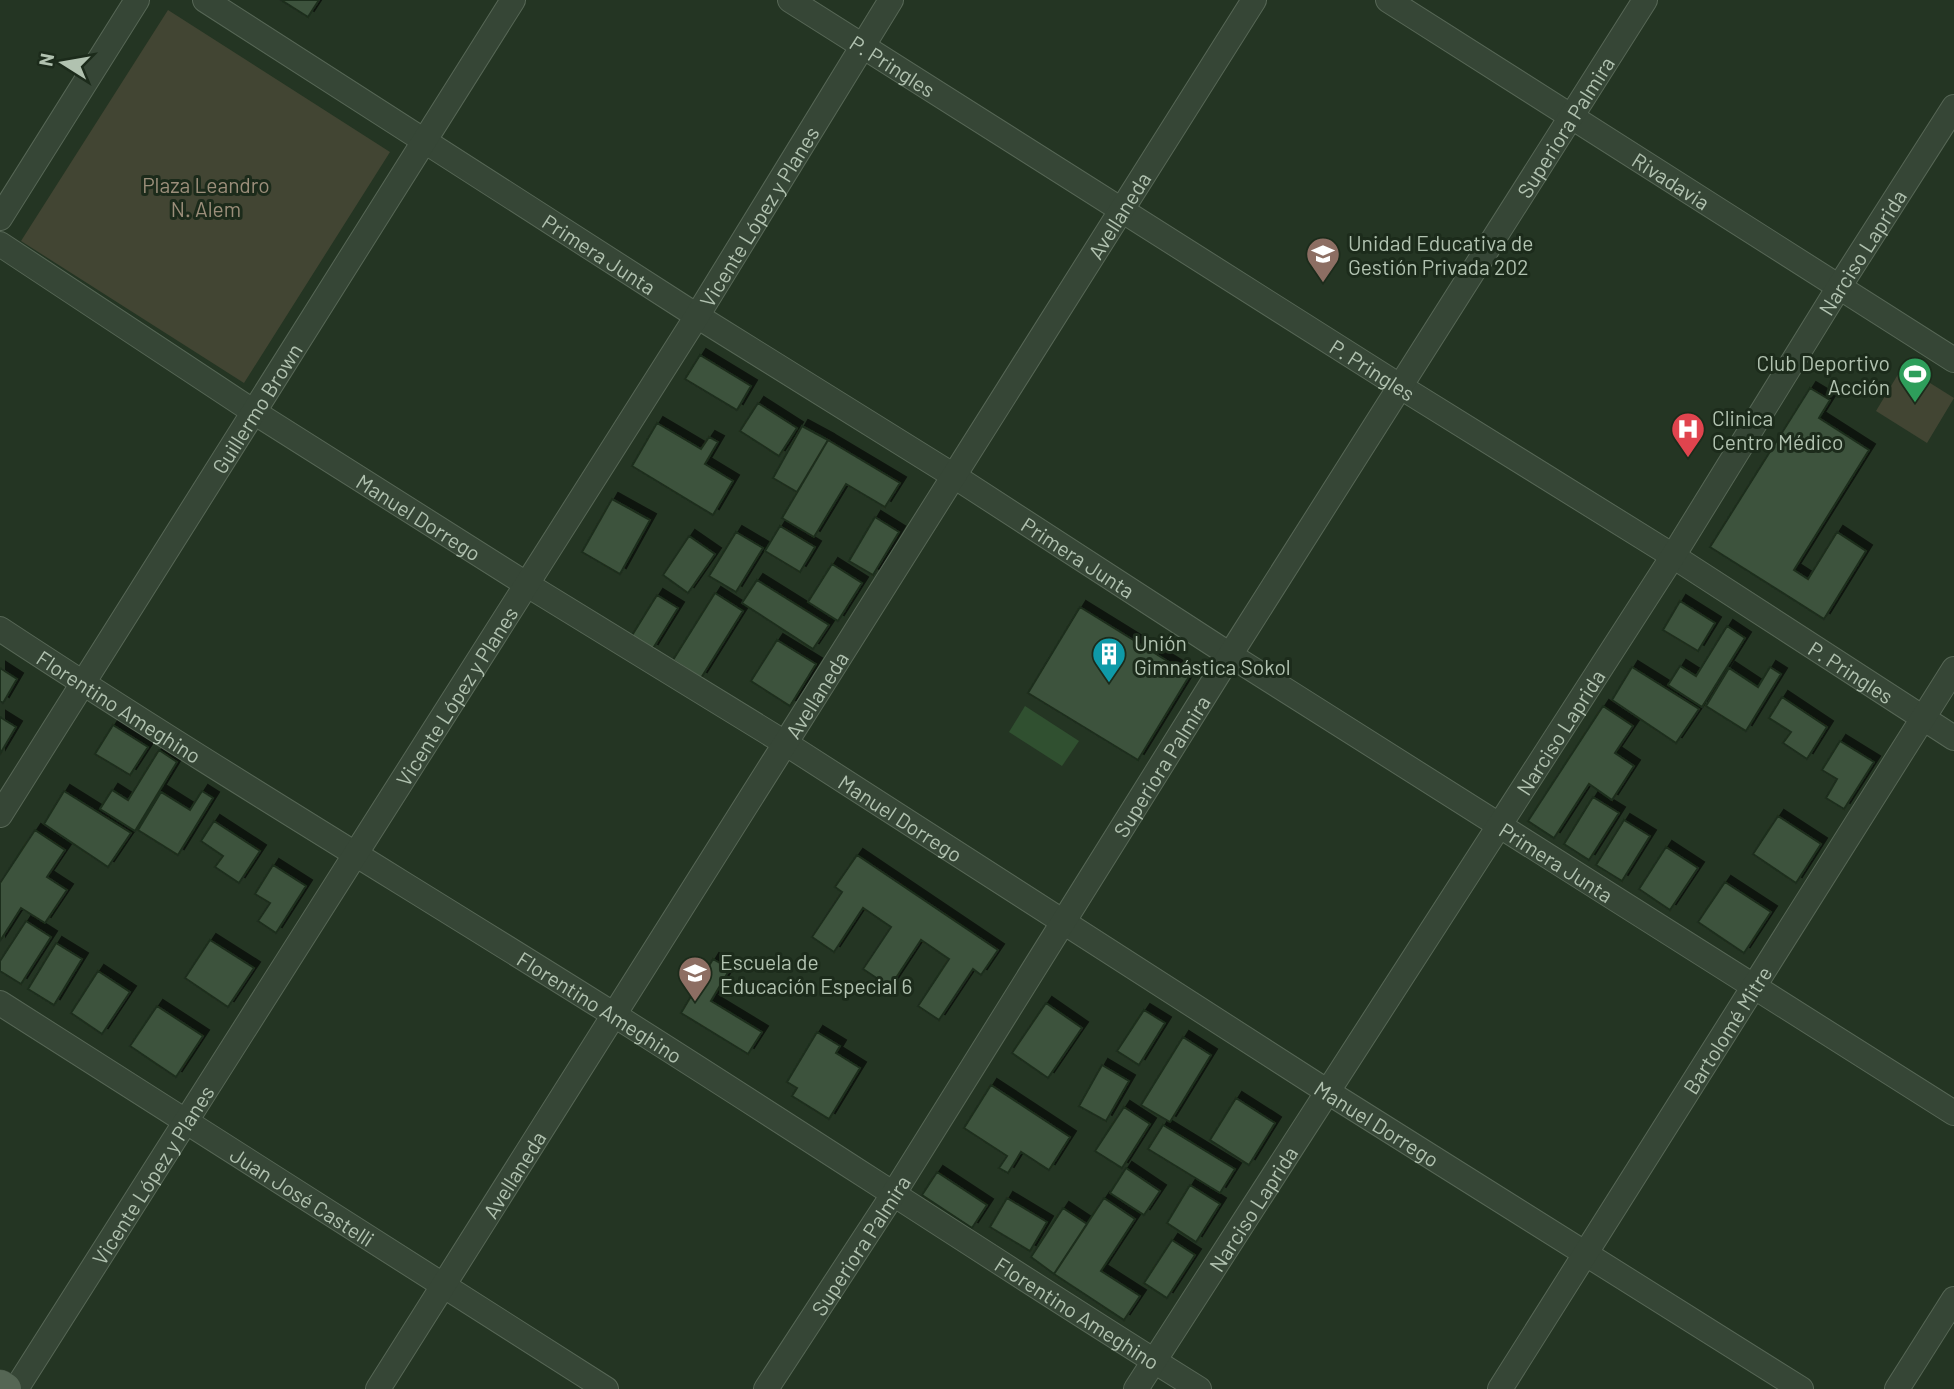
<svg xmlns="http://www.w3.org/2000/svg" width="1954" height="1389" font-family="Barlow,sans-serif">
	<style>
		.green { fill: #424533 }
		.water { fill: #305030 }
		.building { fill: #3d533c; stroke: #1e2d1d; stroke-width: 2; filter: url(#shadow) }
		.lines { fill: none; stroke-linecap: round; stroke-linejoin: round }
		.minor-casing { stroke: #576756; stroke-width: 26 }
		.major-casing { stroke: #435242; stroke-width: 33 }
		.minor { stroke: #364636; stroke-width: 24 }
		.major { stroke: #556654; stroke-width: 32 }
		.labels { text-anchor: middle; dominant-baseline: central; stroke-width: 6; stroke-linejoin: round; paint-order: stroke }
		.street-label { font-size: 21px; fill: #b1c2b0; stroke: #1c2b1b }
		.park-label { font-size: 21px; fill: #9b8e7a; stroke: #1c2b1b }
		.poi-label { font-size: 21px; fill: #b1c2b0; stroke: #1c2b1b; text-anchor: start }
	</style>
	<defs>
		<filter id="shadow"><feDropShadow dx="6" dy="-6" stdDeviation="0" flood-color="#0009"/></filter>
	</defs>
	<rect width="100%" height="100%" fill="#243523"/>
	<!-- green -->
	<path class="green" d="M 168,10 L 390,152 L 244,383 L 21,241 Z
		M 1903,366 L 1954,398 L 1927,443 L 1876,411 Z"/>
	<!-- water -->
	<path class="water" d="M 1025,706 L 1079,741 L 1062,766 L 1009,732 Z"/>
	<!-- building -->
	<path class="building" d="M 281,0 L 319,0 L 308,17 Z
		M 700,355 L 751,386 L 737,410 L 685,379 Z
		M 1810,388 L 1830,400 L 1819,418 L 1869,450 L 1794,570 L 1808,579 L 1837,532 L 1866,551 L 1824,619 L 1710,547 Z
		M 758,403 L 797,428 L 779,456 L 740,431 Z
		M 657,423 L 701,449 L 709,437 L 718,442 L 705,464 L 733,481 L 713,515 L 632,466 Z
		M 802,426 L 828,440 L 797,492 L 773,478 Z
		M 828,440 L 900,483 L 885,507 L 846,484 L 814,537 L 782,518 Z
		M 612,499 L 650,520 L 620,574 L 582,552 Z
		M 875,517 L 899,532 L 873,575 L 849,561 Z
		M 780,526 L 815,547 L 800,572 L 765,551 Z
		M 736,532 L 763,548 L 736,592 L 709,576 Z
		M 689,536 L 715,554 L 688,593 L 663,575 Z
		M 832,564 L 862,583 L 838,621 L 808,602 Z
		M 757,580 L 829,625 L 813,649 L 742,603 Z
		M 715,593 L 743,611 L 701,678 L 673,660 Z
		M 657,595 L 678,608 L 652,650 L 631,637 Z
		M 1680,601 L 1715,623 L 1698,651 L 1663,630 Z
		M 1080,607 L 1190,675 L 1138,760 L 1028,693 Z
		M 1727,626 L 1745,638 L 1702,707 L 1668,685 L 1680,666 L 1696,676 Z
		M 777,640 L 816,664 L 790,706 L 751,681 Z
		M 1632,667 L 1699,709 L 1676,743 L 1612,700 Z
		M 1770,667 L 1781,674 L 1746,731 L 1706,706 L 1729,668 L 1758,687 Z
		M 0,668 L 17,679 L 3,703 L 0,701 Z
		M 1782,697 L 1827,727 L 1807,759 L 1783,743 L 1791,732 L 1769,718 Z
		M 1603,706 L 1633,726 L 1615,753 L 1634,766 L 1612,800 L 1589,784 L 1554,838 L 1528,821 Z
		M 0,717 L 16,727 L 0,754 Z
		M 113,725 L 148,747 L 130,775 L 95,754 Z
		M 1840,741 L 1874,762 L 1844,809 L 1826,798 L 1837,779 L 1822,770 Z
		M 159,750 L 177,762 L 135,831 L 100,809 L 112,790 L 128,800 Z
		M 64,791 L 131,833 L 108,867 L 44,824 Z
		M 202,791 L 213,798 L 178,855 L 138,830 L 161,792 L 190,810 Z
		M 1593,797 L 1619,813 L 1589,860 L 1564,844 Z
		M 1778,816 L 1821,844 L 1796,883 L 1753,854 Z
		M 1624,820 L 1650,836 L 1622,881 L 1596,865 Z
		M 214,821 L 260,851 L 239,883 L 215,867 L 223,856 L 201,841 Z
		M 35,830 L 65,850 L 47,877 L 67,890 L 45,923 L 21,908 L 0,941 L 0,883 Z
		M 1666,847 L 1698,868 L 1670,910 L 1639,889 Z
		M 857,855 L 998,950 L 981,975 L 973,969 L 939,1020 L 918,1006 L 949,959 L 921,940 L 890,987 L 863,969 L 891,927 L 863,908 L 834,952 L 812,937 L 842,892 L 835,887 Z
		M 273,865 L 306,886 L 276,933 L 258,921 L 270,903 L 255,894 Z
		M 1725,882 L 1771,912 L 1744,953 L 1698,922 Z
		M 26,921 L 51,937 L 21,984 L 0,971 L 0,961 Z
		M 210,940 L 254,968 L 228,1007 L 185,978 Z
		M 56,943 L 82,959 L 54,1005 L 28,989 Z
		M 713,959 L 730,969 L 711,1001 L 762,1032 L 748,1054 L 681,1013 Z
		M 98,971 L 130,992 L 102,1034 L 71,1013 Z
		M 1046,1003 L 1082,1028 L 1048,1078 L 1012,1053 Z
		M 157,1006 L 203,1036 L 176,1077 L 130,1046 Z
		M 1144,1010 L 1165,1023 L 1139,1065 L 1117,1051 Z
		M 817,1032 L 840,1046 L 836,1053 L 860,1068 L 829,1119 L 792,1096 L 797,1088 L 787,1082 Z
		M 1183,1037 L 1211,1055 L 1170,1122 L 1141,1105 Z
		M 1102,1065 L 1129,1081 L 1106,1121 L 1079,1106 Z
		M 991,1085 L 1070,1137 L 1049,1170 L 1021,1152 L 1008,1173 L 999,1168 L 1007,1156 L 964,1128 Z
		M 1236,1098 L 1275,1123 L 1249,1165 L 1210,1140 Z
		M 1124,1107 L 1150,1124 L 1122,1168 L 1095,1151 Z
		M 1163,1125 L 1235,1169 L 1220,1193 L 1148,1149 Z
		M 1126,1168 L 1160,1191 L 1144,1215 L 1110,1193 Z
		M 937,1172 L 987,1205 L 972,1228 L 922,1195 Z
		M 1190,1185 L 1220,1204 L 1196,1242 L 1167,1223 Z
		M 1007,1198 L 1047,1222 L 1030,1251 L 990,1227 Z
		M 1104,1198 L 1135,1219 L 1101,1271 L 1140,1296 L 1124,1320 L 1054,1274 Z
		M 1063,1208 L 1087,1224 L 1054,1274 L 1031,1257 Z
		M 1172,1240 L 1195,1255 L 1167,1298 L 1144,1283 Z"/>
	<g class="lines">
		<!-- minor casing -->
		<g class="minor-casing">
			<g id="minor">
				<path id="s1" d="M 205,0 L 697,316 L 954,476 L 1230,655 L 1954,1113"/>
				<path id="s2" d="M 790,0 L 1401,387 L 1673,556 L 1954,738"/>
				<path id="s3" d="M 1388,0 L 1954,360"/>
				<path d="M 0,218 L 137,0"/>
				<path id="s4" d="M 0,244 L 254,412 L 526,584 L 785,743 L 1328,1092 L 1801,1389"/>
				<path id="s5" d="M 0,629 C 202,762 411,887 616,1016 C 811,1139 1003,1267 1199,1389"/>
				<path id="s6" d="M 0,815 L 513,0"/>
				<path id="s7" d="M 0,1003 L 606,1389"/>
				<path id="s8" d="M 16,1389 L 697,316 L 891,0"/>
				<path id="s9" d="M 378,1389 L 1254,0"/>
				<path id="s10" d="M 766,1389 L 894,1193 L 1230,655 L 1645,0"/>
				<path id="s11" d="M 1136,1389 L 1673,556 L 1839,287 L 1954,107"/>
				<path id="s12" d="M 1500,1389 L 1954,669"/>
				<path d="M 1897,1389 L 1954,1299"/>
			</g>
		</g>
		<!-- major casing -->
		<g class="major-casing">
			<path id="major" d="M 0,1386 L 5,1389"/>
		</g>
		<!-- minor -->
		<use href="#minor" class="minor"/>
		<!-- major -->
		<use href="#major" class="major"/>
	</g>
	<!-- icons -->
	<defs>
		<g id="university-pin" transform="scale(1.75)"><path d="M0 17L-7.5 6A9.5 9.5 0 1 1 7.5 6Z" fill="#8d6e63" stroke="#1c2b1b"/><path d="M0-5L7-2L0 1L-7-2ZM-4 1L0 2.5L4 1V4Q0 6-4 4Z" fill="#fff"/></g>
		<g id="stadium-pin" transform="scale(1.75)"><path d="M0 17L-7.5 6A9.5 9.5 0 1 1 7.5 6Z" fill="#2e9e5b" stroke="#1c2b1b"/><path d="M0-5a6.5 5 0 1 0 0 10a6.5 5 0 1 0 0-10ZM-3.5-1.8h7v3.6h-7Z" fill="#fff"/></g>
		<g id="hospital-pin" transform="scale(1.75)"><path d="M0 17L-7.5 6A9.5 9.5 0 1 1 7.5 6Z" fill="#e0444e" stroke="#1c2b1b"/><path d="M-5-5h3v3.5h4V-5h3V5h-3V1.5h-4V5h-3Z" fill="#fff"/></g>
		<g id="building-pin" transform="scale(1.75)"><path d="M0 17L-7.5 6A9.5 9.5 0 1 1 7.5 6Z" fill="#0f9aa8" stroke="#1c2b1b"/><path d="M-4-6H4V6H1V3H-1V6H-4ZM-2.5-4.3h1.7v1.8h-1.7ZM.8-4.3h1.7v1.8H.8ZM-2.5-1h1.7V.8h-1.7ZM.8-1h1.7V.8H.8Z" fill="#fff"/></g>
		<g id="school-pin" transform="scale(1.75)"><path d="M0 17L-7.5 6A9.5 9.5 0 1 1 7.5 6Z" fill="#8d6e63" stroke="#1c2b1b"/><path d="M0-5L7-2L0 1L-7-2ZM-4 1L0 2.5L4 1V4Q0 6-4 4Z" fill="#fff"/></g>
	</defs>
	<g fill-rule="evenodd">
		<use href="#university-pin" x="1323" y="254"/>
		<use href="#stadium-pin" x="1915" y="374"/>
		<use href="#hospital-pin" x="1688" y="429"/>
		<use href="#building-pin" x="1109" y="654"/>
		<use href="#school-pin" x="695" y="973"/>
	</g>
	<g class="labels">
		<!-- street labels -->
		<g class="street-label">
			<text stroke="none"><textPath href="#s2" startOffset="122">P. Pringles</textPath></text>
			<text stroke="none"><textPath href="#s10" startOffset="1494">Superiora Palmira</textPath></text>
			<text stroke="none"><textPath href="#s3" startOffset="336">Rivadavia</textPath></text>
			<text stroke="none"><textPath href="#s9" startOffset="1388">Avellaneda</textPath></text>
			<text stroke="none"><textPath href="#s8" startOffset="1388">Vicente López y Planes</textPath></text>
			<text stroke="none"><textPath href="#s1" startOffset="469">Primera Junta</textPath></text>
			<text stroke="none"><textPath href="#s11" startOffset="1349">Narciso Laprida</textPath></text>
			<text stroke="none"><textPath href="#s2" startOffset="690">P. Pringles</textPath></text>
			<text stroke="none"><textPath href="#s6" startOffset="481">Guillermo Brown</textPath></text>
			<text stroke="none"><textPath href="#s4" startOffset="500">Manuel Dorrego</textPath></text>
			<text stroke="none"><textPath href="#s1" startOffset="1036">Primera Junta</textPath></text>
			<text stroke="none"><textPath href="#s2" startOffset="1256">P. Pringles</textPath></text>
			<text stroke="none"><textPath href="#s9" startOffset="821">Avellaneda</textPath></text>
			<text stroke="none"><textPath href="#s8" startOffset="821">Vicente López y Planes</textPath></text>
			<text stroke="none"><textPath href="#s5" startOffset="142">Florentino Ameghino</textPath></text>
			<text stroke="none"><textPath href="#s11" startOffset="782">Narciso Laprida</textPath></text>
			<text stroke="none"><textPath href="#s10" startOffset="738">Superiora Palmira</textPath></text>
			<text stroke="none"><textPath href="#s4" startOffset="1068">Manuel Dorrego</textPath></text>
			<text stroke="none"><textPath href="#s1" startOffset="1603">Primera Junta</textPath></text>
			<text stroke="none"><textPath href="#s5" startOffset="709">Florentino Ameghino</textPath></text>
			<text stroke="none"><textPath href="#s12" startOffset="425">Bartolomé Mitre</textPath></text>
			<text stroke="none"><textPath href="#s4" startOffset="1634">Manuel Dorrego</textPath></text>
			<text stroke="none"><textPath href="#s9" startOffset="254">Avellaneda</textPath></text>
			<text stroke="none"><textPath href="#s8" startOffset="254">Vicente López y Planes</textPath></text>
			<text stroke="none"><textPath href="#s7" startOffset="359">Juan José Castelli</textPath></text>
			<text stroke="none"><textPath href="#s11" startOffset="215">Narciso Laprida</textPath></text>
			<text stroke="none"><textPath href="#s10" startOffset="172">Superiora Palmira</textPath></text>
			<text stroke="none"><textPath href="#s5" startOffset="1276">Florentino Ameghino</textPath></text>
		</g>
		<!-- park labels -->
		<g class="park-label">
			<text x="206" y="184">Plaza Leandro<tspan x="206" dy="24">N. Alem</tspan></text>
		</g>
		<!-- poi labels -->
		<g class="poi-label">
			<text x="1348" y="242">Unidad Educativa de<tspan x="1348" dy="24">Gestión Privada 202</tspan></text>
			<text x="1890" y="362" text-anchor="end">Club Deportivo<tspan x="1890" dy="24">Acción</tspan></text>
			<text x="1712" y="417">Clinica<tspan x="1712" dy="24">Centro Médico</tspan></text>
			<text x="1134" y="642">Unión<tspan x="1134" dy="24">Gimnástica Sokol</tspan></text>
			<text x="720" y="961">Escuela de<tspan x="720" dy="24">Educación Especial 6</tspan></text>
		</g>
	</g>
	<!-- north arrow -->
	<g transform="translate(63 63) rotate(281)" stroke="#1c2b1b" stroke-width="5" paint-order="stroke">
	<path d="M0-5L12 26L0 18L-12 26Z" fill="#b1c2b0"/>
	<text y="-10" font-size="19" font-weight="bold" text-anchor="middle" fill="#b1c2b0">N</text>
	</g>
</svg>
